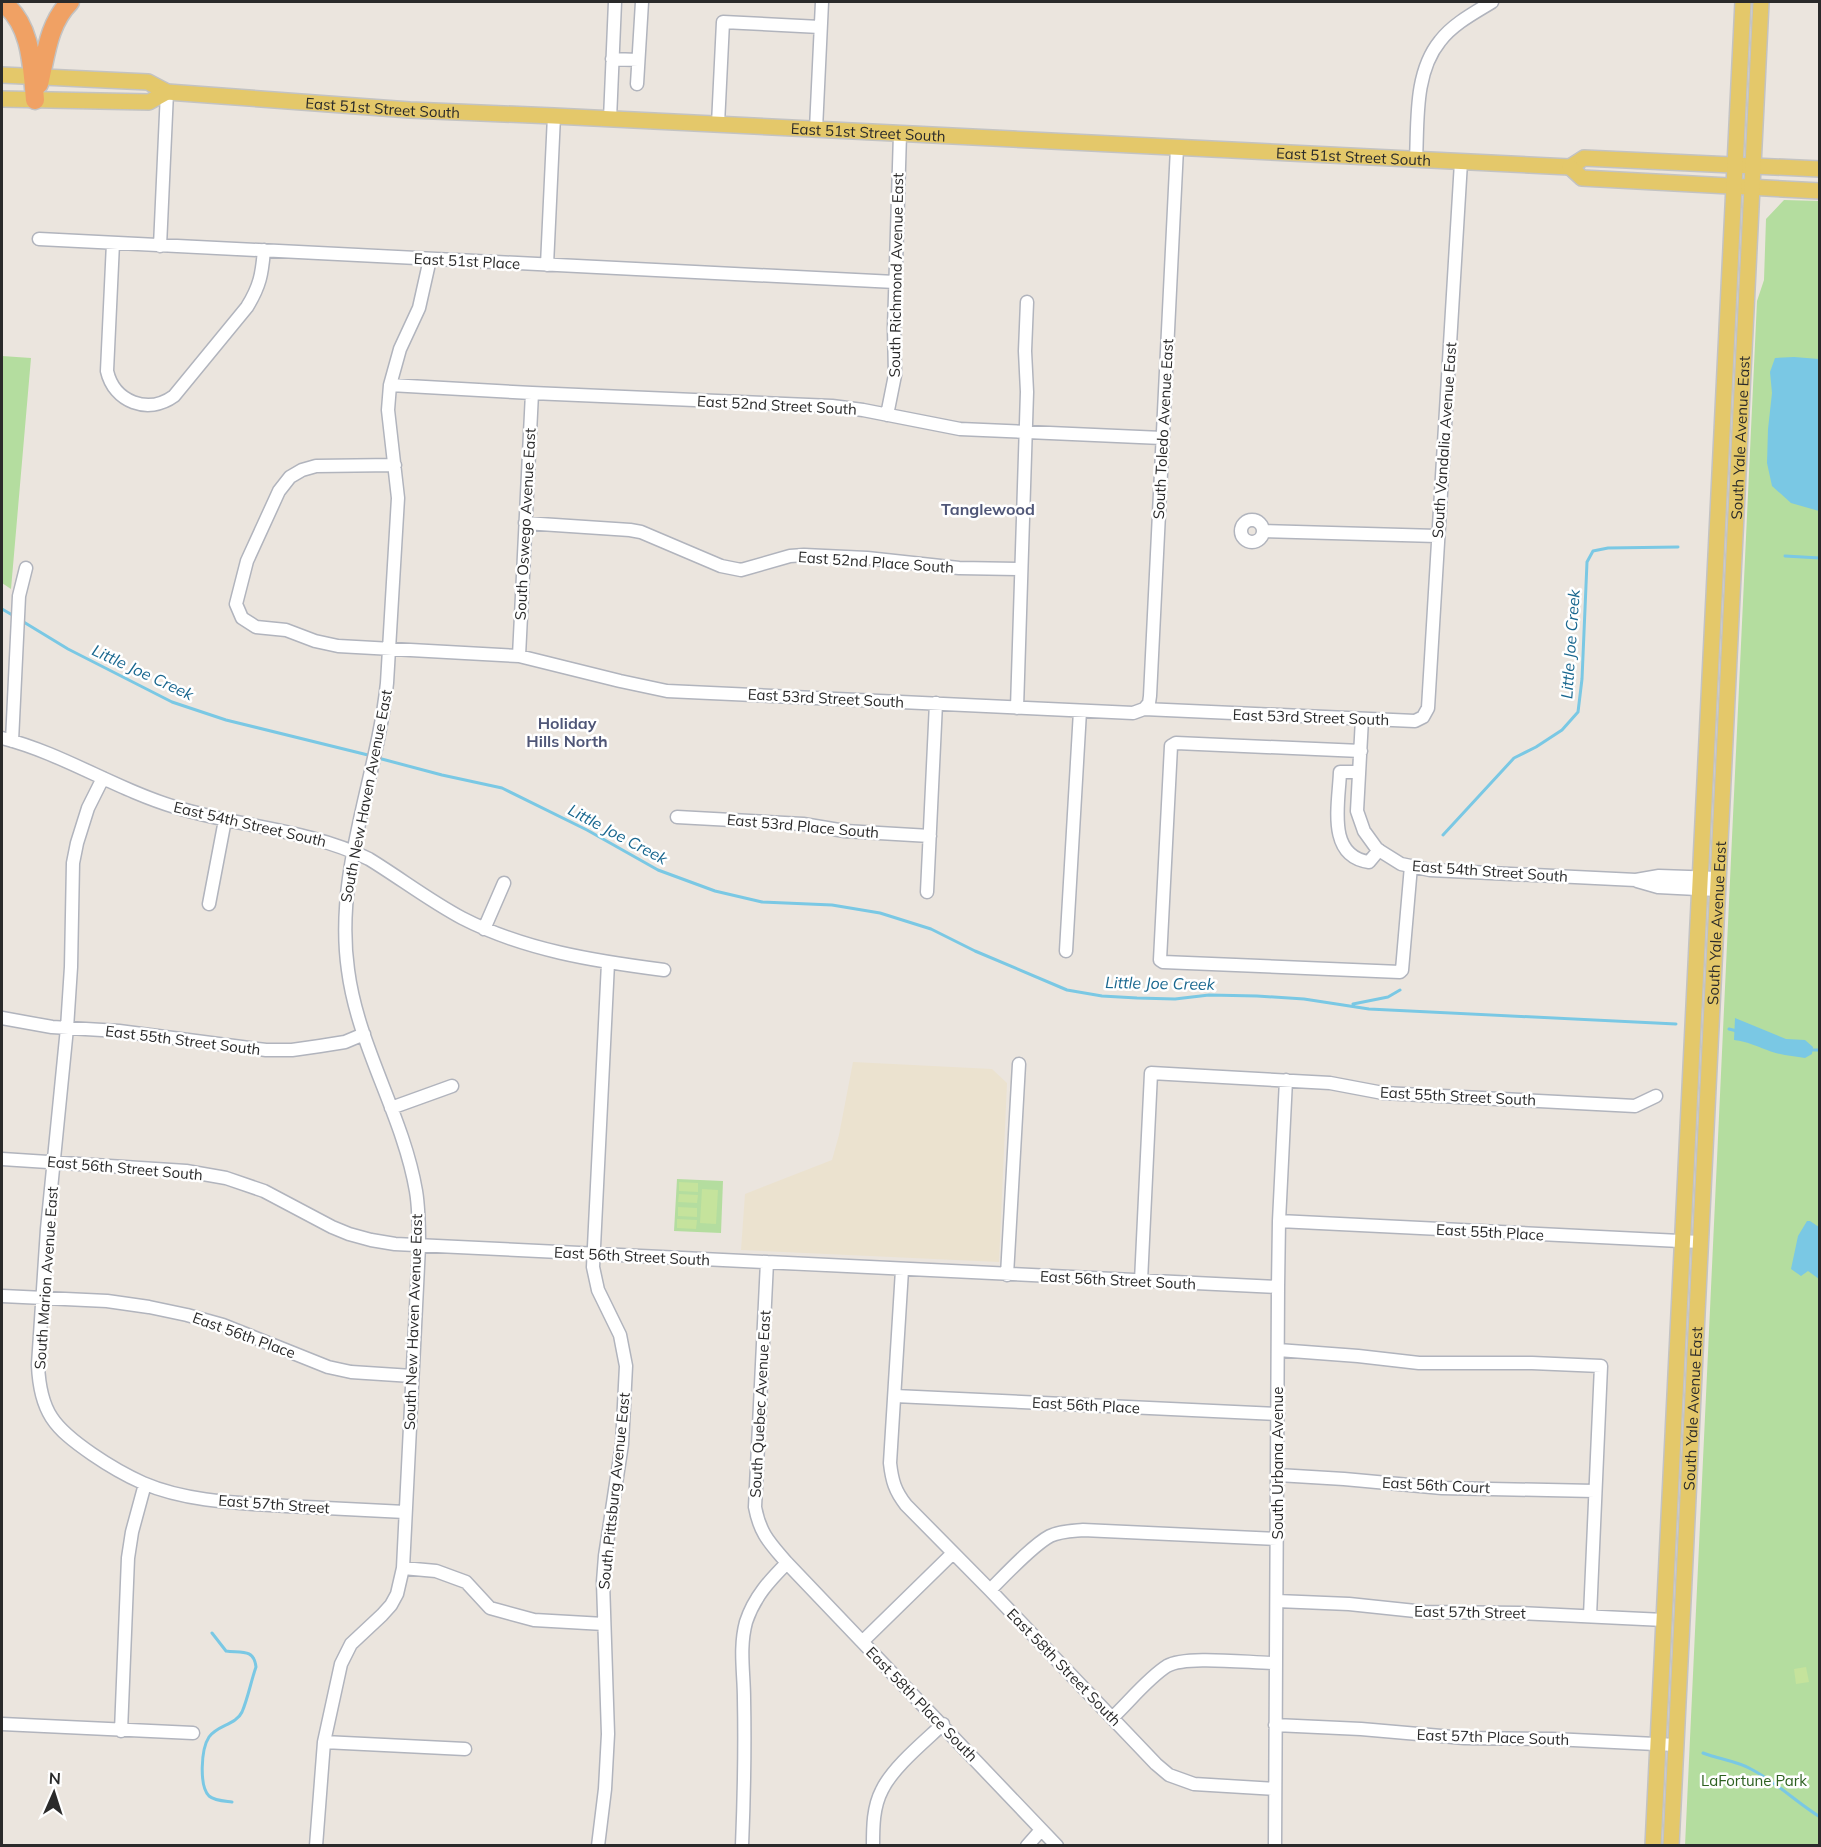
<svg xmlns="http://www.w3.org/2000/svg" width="1821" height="1847" font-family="Mulish,sans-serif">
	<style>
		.education { fill: #ebe2cf }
		.green { fill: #b4dd9f }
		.pitch { fill: #c5e39c }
		.water { fill: #7ac8e4 }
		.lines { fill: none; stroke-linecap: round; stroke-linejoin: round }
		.stream { stroke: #7ac8e4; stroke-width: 3 }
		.minor-casing { stroke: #b1b4bd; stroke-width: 15 }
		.major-casing { stroke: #c3c3c3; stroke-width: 18 }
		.highway-casing { stroke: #c3c3c3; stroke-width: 21 }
		.minor { stroke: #fff; stroke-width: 12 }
		.major { stroke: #e4c86a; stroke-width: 15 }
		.highway { stroke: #f0a164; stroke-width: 18 }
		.labels { text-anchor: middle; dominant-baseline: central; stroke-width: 5; stroke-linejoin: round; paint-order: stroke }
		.street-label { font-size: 15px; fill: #2a2a2a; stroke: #fff }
		.park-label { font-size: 15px; fill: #2e6121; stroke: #fff }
		.neighbourhood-label { font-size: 16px; font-weight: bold; fill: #4f5677; stroke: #fff }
		.water-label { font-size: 16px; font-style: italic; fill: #19678f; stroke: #fff }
	</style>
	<rect width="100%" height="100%" fill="#ebe5de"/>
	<!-- education -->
	<path class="education" d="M 853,1062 L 992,1069 L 1007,1083 L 999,1262 L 741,1250 L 745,1194 L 832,1160 L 839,1135 Z"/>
	<!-- green -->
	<path class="green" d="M 1784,200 L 1819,201 L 1819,1845 L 1685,1846 L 1757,301 L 1764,280 L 1766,219 Z
		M 2,356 L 31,358 L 11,589 L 2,583 Z
		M 677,1179 L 723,1181 L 721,1233 L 674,1231 Z"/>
	<!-- pitch -->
	<path class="pitch" d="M 679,1182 L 698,1183 L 698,1192 L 679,1191 Z
		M 702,1189 L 718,1190 L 716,1224 L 700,1223 Z
		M 679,1194 L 698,1195 L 697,1203 L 678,1202 Z
		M 678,1207 L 697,1208 L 697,1217 L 678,1216 Z
		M 677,1219 L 697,1220 L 696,1229 L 677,1228 Z
		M 1806,1667 L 1809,1682 L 1796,1684 L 1794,1669 Z"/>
	<!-- water -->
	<path class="water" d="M 1794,357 L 1819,359 L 1819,511 L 1791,503 L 1772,486 L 1767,463 L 1768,429 L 1772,393 L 1770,372 L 1775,358 Z
		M 1735,1018 L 1786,1039 L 1805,1040 L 1813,1047 L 1812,1054 L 1805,1058 C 1793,1056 1778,1055 1767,1050 C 1753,1045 1749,1042 1734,1040 Z
		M 1807,1221 L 1810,1221 L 1819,1227 L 1819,1279 L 1808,1271 L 1801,1276 L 1791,1269 L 1798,1236 Z"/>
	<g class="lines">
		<!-- stream -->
		<path class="stream" d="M 1785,556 L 1820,558
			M 2,609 L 14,616
			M 22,621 L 68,649 L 172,702 L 226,720 L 372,756
			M 378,758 L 442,775 L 502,788 L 587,830 L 658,870 L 715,891 L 762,902 L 832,905 L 880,913 L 931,929 L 975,951 L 1067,990 L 1102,996 L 1137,998 L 1175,999 L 1209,995 L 1257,996 L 1304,999 L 1369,1009 L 1676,1024
			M 1443,835 L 1514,758 L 1536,747 L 1562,730 L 1578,712 L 1582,679 L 1587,562 L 1593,551 L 1608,548 L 1678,547
			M 1353,1004 L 1388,997 L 1400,990
			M 1729,1029 L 1737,1031
			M 1809,1050 L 1820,1050
			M 212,1633 L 226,1651 C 240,1653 254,1648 256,1667 C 251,1681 248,1698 242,1712 C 236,1725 217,1725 209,1737 C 201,1749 199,1786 209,1796 C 215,1801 224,1801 232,1802
			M 1703,1753 C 1718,1759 1737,1761 1751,1769 C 1776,1782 1796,1802 1820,1817"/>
		<!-- minor casing -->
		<g class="minor-casing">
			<path id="minor" d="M 612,59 L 638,60
				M 637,84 L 642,2
				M 610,119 L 615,2
				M 718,124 L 723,22 L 820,27
				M 816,129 L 822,2
				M 1416,160 C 1418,121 1414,73 1440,41 C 1453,24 1474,13 1492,2
				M 39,239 L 895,282
				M 113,243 L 107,371 C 114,402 148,415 174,396 L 247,307 C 260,286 262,274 264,250
				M 160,246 L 167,92
				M 547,265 L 554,116
				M 390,385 L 532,393 L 832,406 L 863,410 L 960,429 L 1162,438
				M 887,415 L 895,375 L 894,328 L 900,134
				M 395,465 L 316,466 L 302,470 L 290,477 L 279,491 L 247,561 L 236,604 L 242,618 L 256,627 L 286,630 L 315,641 L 338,646 L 519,656 L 620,681 L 667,691 L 1133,713 L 1144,709 L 1415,721 L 1423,717 L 1428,708 L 1461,162
				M1241 531a11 11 0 1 1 22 0a11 11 0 1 1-22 0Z
				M 525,523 L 630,530 L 641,532 L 721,566 L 741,570 L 790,556 L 804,555 L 867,558 L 959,568 L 1021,569
				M 1263,531 L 1437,536
				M 519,656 L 532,393
				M 1017,708 L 1027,392 L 1025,351 L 1027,302
				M 1144,709 L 1149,703 L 1150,696 L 1177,148
				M 1362,719 L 1357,811 L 1364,831 L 1377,849 L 1401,864 L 1430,870 L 1636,880 L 1659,876 L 1718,878
				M 2,738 C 64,754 115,789 175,807 C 239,827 308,829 369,859 C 400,878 430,901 462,918 C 524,950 594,961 664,970
				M 12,741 L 19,596 L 26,568
				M 1361,751 L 1176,743 L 1171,746 L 1160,960 L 1163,962 L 1400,972 L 1402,970 L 1411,866
				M 1359,772 L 1340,772 C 1339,803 1326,856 1369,862 L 1379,850
				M 103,778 L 88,808 L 77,843 L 73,863 L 71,967 L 67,1028 L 47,1229 L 38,1365 C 40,1412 54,1428 92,1454 C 108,1465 125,1475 143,1483 C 187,1502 240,1503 286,1506 C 326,1508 365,1510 405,1512
				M 677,817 L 803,824 L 845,831 L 930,836
				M 1637,881 L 1658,887 L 1717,890
				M 927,892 L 936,703
				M 209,904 L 225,820
				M 484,929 L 504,883
				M 1066,951 L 1080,711
				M 2,1018 L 52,1027 L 119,1031 L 266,1050 L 292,1050 L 320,1046 L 345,1042 L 364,1034
				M 391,1108 L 452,1086
				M 2,1159 L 186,1171 L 226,1178 L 264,1191 L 332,1227 L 349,1234 L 371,1240 L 395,1244 L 1278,1287
				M 1279,1221 L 1700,1242
				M 767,1262 L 755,1507 C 760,1534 770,1543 787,1563 L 1057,1846
				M 902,1270 L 890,1463 C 892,1481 895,1491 906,1505 L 990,1590 L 1156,1764 L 1169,1775 L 1194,1784 L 1275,1789
				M 1007,1275 L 1019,1064
				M 1141,1281 L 1151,1073 L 1330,1083 L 1383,1093 L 1635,1106 L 1656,1096
				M 2,1296 L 107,1301 L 149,1307 L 187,1315 L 223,1325 L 328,1367 L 351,1372 L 412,1376
				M 1278,1350 L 1358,1356 L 1419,1363 L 1532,1363 L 1601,1366 L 1590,1616
				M 895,1396 L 1278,1414
				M 1278,1475 L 1344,1479 L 1442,1488 L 1595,1491
				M 403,1568 L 436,1571 L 466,1582 L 490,1608 L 534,1620 L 604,1624
				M 990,1590 C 1005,1575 1033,1545 1050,1536 C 1060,1531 1072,1531 1083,1530 L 1277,1539
				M 1277,1601 L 1349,1604 L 1425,1612 L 1519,1613 L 1664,1620
				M 863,1641 L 953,1553
				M 1112,1718 C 1129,1702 1148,1678 1167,1666 C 1186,1655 1250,1663 1275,1663
				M 2,1724 L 193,1733
				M 1275,1725 L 1361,1729 L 1464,1738 L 1553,1739 L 1676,1745
				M 121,1731 L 128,1558 L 132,1532 L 145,1484
				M 324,1742 L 465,1749
				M 316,1846 L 324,1742 L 341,1664 L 351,1644 L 382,1615 L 391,1605 L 397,1594 L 403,1568 L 419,1246 C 419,1228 419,1209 416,1191 C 403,1115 358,1047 348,970 C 334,872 377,779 387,683 L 398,498 L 388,410 L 390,385 L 400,349 L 419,308 L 430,259
				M 598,1846 L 605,1789 L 608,1734 L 603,1582 L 605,1556 L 622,1444 L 626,1366 L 620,1335 L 598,1290 L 593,1267 L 608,963
				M 742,1846 C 744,1797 745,1748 744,1699 C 744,1673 739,1648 746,1622 C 754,1597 770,1580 787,1563
				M 873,1846 C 873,1827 873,1807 882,1790 C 893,1767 924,1742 943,1724
				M 1027,1846 L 1041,1830
				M 1275,1846 L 1278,1287 L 1279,1221 L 1286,1080"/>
		</g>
		<!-- major casing -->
		<g class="major-casing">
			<g id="major">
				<path id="s1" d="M 2,75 L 148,82 L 167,92 L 410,110 L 554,116 L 1570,167 L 1584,158 L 1820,169"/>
				<path d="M 2,99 L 149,102 L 167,92"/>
				<path d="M 1570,167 L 1582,178 L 1820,191"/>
				<path d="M 1653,1846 L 1743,2"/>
				<path id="s2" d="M 1671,1846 L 1761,2"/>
			</g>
		</g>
		<!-- highway casing -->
		<g class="highway-casing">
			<path id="highway" d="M 2,2 C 32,24 32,67 35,100
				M 39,84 C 46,55 48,24 70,2"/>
		</g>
		<!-- minor -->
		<use href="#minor" class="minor"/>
		<!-- major -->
		<use href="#major" class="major"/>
		<!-- highway -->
		<use href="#highway" class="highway"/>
	</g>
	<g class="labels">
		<!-- street labels -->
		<g class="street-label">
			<text stroke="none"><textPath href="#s1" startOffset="384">East 51st Street South</textPath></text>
			<text stroke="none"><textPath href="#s1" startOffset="870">East 51st Street South</textPath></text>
			<text stroke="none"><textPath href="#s1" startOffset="1356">East 51st Street South</textPath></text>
			<text transform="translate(467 261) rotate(3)">East 51st Place</text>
			<text transform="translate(896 275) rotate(-89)">South Richmond Avenue East</text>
			<text transform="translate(777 405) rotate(3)">East 52nd Street South</text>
			<text transform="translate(1163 429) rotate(-87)">South Toledo Avenue East</text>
			<text stroke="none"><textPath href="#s2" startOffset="1410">South Yale Avenue East</textPath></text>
			<text transform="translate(1444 440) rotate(-86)">South Vandalia Avenue East</text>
			<text transform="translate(525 524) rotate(-87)">South Oswego Avenue East</text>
			<text transform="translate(876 562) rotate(4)">East 52nd Place South</text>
			<text transform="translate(826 698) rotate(3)">East 53rd Street South</text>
			<text transform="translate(1311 717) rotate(2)">East 53rd Street South</text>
			<text transform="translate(366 796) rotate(-79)">South New Haven Avenue East</text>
			<text transform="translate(250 824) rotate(13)">East 54th Street South</text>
			<text transform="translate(803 826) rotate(5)">East 53rd Place South</text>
			<text transform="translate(1490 871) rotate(4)">East 54th Street South</text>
			<text stroke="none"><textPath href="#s2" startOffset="924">South Yale Avenue East</textPath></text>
			<text transform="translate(183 1040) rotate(7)">East 55th Street South</text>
			<text transform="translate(1458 1096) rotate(3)">East 55th Street South</text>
			<text transform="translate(125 1168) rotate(5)">East 56th Street South</text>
			<text transform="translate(1490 1232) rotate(3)">East 55th Place</text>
			<text transform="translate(632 1256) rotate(3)">East 56th Street South</text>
			<text transform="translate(46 1278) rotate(-86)">South Marion Avenue East</text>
			<text transform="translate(1118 1280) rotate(3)">East 56th Street South</text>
			<text transform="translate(413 1322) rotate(-88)">South New Haven Avenue East</text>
			<text transform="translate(244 1335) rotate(20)">East 56th Place</text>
			<text transform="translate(760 1404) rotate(-87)">South Quebec Avenue East</text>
			<text transform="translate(1086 1405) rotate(3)">East 56th Place</text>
			<text stroke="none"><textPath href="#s2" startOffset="438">South Yale Avenue East</textPath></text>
			<text transform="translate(1277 1463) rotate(-90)">South Urbana Avenue</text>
			<text transform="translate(1436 1485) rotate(3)">East 56th Court</text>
			<text transform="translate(614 1491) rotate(-84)">South Pittsburg Avenue East</text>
			<text transform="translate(274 1504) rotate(4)">East 57th Street</text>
			<text transform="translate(1470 1612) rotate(1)">East 57th Street</text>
			<text transform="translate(1064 1667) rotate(46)">East 58th Street South</text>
			<text transform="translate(922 1704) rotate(46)">East 58th Place South</text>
			<text transform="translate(1493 1737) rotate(2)">East 57th Place South</text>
		</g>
		<!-- park labels -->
		<g class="park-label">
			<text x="1754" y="1780">LaFortune Park</text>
		</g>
		<!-- neighbourhood labels -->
		<g class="neighbourhood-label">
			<text x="988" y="509">Tanglewood</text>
			<text x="567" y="723">Holiday<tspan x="567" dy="18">Hills North</tspan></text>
		</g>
		<!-- water labels -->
		<g class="water-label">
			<text transform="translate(1570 644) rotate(-86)">Little Joe Creek</text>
			<text transform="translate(143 672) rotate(25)">Little Joe Creek</text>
			<text transform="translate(618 834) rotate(28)">Little Joe Creek</text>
			<text transform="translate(1160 983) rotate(1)">Little Joe Creek</text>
		</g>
	</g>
	<!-- border -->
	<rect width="1821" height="1847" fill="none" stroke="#2a2a2a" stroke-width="6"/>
	<!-- north arrow -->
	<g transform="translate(54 1793) rotate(3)" stroke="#ffffff" stroke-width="4.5" paint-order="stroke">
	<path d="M0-4.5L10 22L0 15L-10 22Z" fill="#2a2a2a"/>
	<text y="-9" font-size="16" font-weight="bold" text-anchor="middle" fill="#2a2a2a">N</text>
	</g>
</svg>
